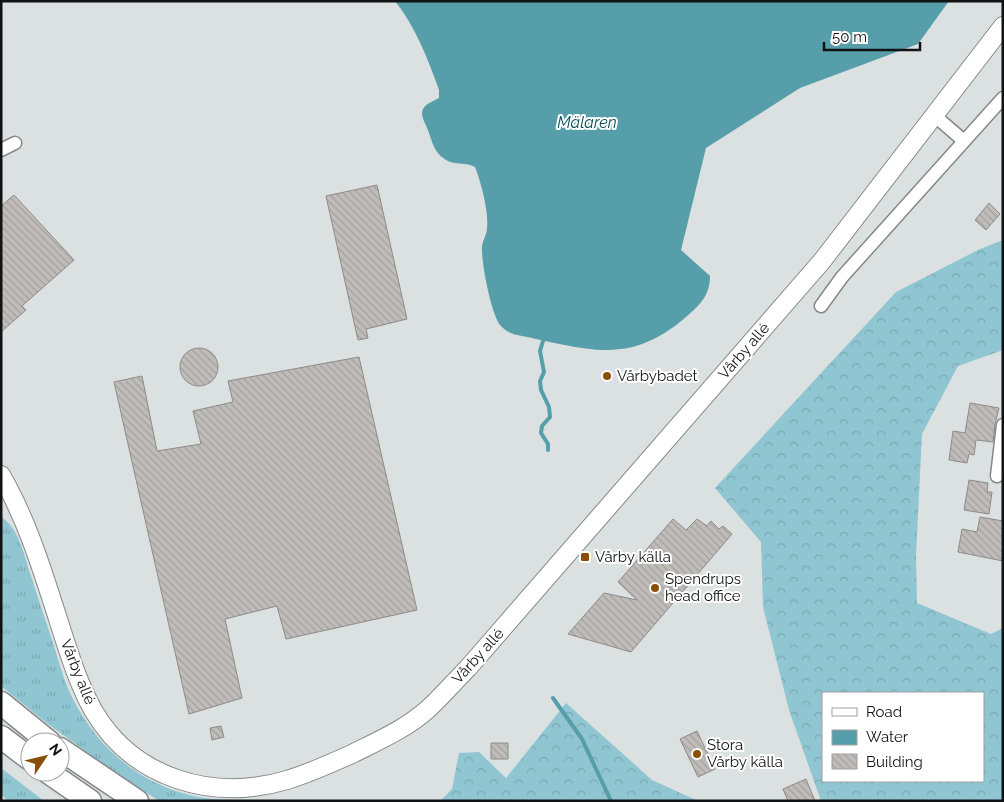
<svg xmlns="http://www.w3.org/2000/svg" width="1004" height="802" font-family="Raleway,sans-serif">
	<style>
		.grass { fill: url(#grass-tufts) }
		.forest { fill: url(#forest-crowns); fill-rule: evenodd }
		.water { fill: #579eab }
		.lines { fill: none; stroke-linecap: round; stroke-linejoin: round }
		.stream { stroke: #579eab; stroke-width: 4 }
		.building { fill: url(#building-back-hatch); stroke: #8e8b89 }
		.street-casing { stroke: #85898a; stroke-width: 15 }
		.secondary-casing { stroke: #85898a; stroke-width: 20 }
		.highway-casing { stroke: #85898a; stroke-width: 25 }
		.street { stroke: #fff; stroke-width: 12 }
		.secondary { stroke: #fff; stroke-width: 18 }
		.highway { stroke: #fff; stroke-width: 22 }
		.poi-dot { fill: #894f07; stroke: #fff; stroke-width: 2 }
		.labels { text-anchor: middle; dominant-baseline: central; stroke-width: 4; stroke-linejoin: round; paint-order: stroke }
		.street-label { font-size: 15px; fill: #111213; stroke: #fff }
		.poi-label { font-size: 15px; fill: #111213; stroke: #fff; text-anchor: start }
		.water-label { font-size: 16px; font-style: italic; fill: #0c4c56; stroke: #fff }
	</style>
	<defs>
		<pattern id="grass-tufts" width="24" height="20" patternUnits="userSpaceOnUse" patternTransform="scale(1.25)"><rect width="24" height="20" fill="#8fc6d1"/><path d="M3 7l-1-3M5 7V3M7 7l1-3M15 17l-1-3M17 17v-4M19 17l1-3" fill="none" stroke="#7aa9b3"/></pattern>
		<pattern id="forest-crowns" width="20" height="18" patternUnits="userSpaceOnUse" patternTransform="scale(1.25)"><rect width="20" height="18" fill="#8fc6d1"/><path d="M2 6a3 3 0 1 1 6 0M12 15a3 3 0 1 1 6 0" fill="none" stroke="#7aa9b3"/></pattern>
		<pattern id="building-back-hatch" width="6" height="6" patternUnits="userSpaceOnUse" patternTransform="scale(1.25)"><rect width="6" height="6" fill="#bfbcb9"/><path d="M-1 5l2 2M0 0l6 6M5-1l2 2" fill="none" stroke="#a3a19e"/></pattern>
	</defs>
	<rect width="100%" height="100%" fill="#dbe0e1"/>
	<!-- grass -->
	<path class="grass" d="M 1,517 C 19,528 24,555 30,573 C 38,599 47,624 55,649 C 60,666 65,684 73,699 C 98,749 142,786 198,797 C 215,800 233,800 251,801 L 159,801 L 102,763 L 48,724 L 1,686 Z
		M 1,768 L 44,801 L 5,801 L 6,799 L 1,794 Z"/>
	<!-- forest -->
	<path class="forest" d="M 1003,240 L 1003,350 L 958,366 L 922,434 L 916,556 L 917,603 L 991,634 L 1003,628 L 1003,801 L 821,801 L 789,710 L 763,607 L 761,542 L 715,488 L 896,292 L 980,249 ZM 823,693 L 983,693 L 983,781 L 823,781 Z
		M 566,703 L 652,780 L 698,801 L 440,801 L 452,789 L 459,753 L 479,752 L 506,778 Z"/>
	<!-- water -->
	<path class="water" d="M 395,1 L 949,1 L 918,44 L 800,88 L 706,148 L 681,250 L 710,276 C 710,295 700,305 686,317 C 627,368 585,348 517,335 C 510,333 505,331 500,325 C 491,313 481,262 482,246 C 483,240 487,234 487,228 C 489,212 481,182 475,167 C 466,162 456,165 448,161 C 433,153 433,142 427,128 C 425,122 420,116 423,109 C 426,103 434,101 439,98 L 439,90 C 428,59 415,26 395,1 Z"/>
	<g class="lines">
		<!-- stream -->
		<path class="stream" d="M 543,341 L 540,351 L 544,372 L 540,381 L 541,390 L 549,407 L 550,417 L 542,426 L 541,433 L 548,444 L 548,450
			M 553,698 L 582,739 L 611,801"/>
	</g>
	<!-- building -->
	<path class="building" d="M 377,185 L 407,319 L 366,329 L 368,338 L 358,340 L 326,196 Z
		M 14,195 L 74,260 L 22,306 L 26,310 L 1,332 L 1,206 Z
		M 989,203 L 1000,214 L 986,230 L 975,220 Z
		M180 367a19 19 0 1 1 38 0a19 19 0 1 1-38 0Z
		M 359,357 L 417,610 L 286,639 L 277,606 L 225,619 L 242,698 L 189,714 L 114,382 L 142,376 L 157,451 L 201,444 L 193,411 L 233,402 L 228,381 Z
		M 970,403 L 999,408 L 995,424 L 993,442 L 976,440 L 974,455 L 969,454 L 967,463 L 949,460 L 953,431 L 965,433 Z
		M 969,480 L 988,483 L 987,492 L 992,492 L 989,514 L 964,510 Z
		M 980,517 L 1003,521 L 1003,561 L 958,552 L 962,529 L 977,532 Z
		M 673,519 L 686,530 L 697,519 L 707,526 L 711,521 L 719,529 L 723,526 L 732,534 L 631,652 L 568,634 L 604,593 L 637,600 L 618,582 Z
		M 221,726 L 224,737 L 212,740 L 210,728 Z
		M 697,731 L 715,769 L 698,777 L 680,739 Z
		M 491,743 L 508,743 L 508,759 L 491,759 Z
		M 806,779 L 815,801 L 788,801 L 783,789 Z"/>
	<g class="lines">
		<!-- street casing -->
		<g class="street-casing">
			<path id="street" d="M 935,116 L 964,141
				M 1,150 L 15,143
				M 821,306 L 842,277 L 1003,98
				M 997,476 L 1003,425"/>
		</g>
		<!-- secondary casing -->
		<g class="secondary-casing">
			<path id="secondary" d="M 1,475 C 27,520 42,569 58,619 C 68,650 77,681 93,710 C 133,779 213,802 287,780 C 310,773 332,763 354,753 C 380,740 407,728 428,709 C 442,696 455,681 468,668 L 822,261 L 1003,26"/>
		</g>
		<!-- highway casing -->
		<g class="highway-casing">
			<path id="highway" d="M 1,703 L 49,742
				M 1,737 L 30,759
				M 60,749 L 137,801
				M 48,772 L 90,801"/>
		</g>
		<!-- street -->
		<use href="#street" class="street"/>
		<!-- secondary -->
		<use href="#secondary" class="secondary"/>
		<!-- highway -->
		<use href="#highway" class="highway"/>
	</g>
	<!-- markers -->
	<g class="poi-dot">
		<circle cx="607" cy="376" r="5"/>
		<rect x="580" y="552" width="10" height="10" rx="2.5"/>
		<circle cx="655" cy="588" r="5"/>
		<circle cx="697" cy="754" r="5"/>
	</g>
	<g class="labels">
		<!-- street labels -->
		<g class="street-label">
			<text transform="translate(744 351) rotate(-49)">Vårby allé</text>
			<text transform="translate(478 656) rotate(-48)">Vårby allé</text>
			<text transform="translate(78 672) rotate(68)">Vårby allé</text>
		</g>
		<!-- poi labels -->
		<g class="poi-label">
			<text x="617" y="376">Vårbybadet</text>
			<text x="595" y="557">Vårby källa</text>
			<text x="665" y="579">Spendrups<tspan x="665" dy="17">head office</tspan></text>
			<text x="707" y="745">Stora<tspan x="707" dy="17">Vårby källa</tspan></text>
		</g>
		<!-- water labels -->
		<g class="water-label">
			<text x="587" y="122">Mälaren</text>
		</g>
	</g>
	<!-- border -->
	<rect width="1004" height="802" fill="none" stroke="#111213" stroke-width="5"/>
	<!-- legend -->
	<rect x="822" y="692" width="162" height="90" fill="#ffffff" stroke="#a0a0a1"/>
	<rect x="832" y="708" width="25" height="8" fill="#ffffff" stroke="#a0a0a1"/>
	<text x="866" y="717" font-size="15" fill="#111213">Road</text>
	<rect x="832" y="730" width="25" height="15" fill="#579eab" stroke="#a0a0a1"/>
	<text x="866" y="742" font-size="15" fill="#111213">Water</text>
	<rect x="832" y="754" width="25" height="15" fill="url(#building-back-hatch)" stroke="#a0a0a1"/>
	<text x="866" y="767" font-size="15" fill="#111213">Building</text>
	<!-- north arrow -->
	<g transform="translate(45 757) rotate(55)"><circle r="24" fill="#ffffff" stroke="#a0a0a1"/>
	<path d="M0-4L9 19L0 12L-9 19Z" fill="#894f07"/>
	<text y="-8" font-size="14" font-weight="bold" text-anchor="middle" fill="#111213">N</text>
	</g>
	<!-- scale -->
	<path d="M824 42v8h96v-8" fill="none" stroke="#111213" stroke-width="2.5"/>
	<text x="832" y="42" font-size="15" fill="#111213" stroke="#ffffff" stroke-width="4" paint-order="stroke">50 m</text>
</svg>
